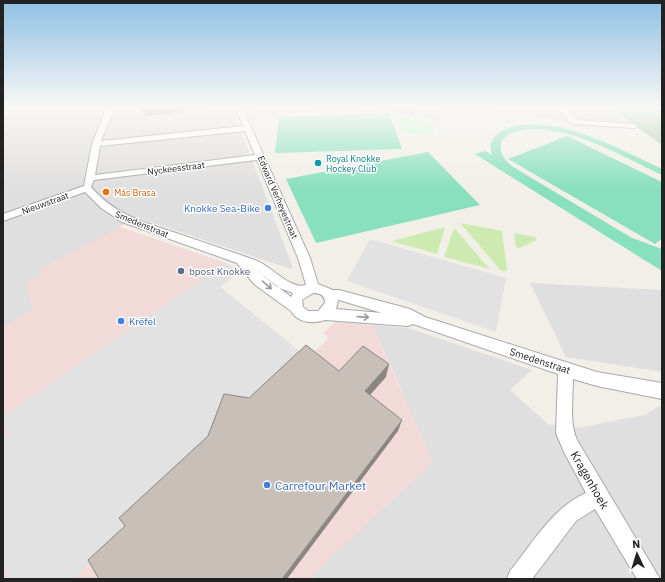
<svg xmlns="http://www.w3.org/2000/svg" width="665" height="582" font-family="'IBM Plex Sans',sans-serif">
	<style>
		.residential { fill: #e0dfdf }
		.commercial { fill: #f2dad9 }
		.grass { fill: #cdebb0 }
		.cemetery { fill: #aacbaf }
		.park { fill: #c8facc }
		.pitch { fill: #88e0be }
		.parking { fill: #e2e2e2 }
		.lines { fill: none; stroke-linecap: round; stroke-linejoin: round }
		.minor-casing { stroke: #a9a9a9; stroke-width: 2 }
		.minor { fill: #fff; fill-rule: evenodd }
		.wall { fill: #aba49e }
		.shaded-wall { fill: #8b8681 }
		.building { fill: #c7bfb8; stroke: #8b8681 }
		.oneway { stroke: #9c9c9c }
		.culture-dot { fill: #0f9aa8; stroke: #fff; stroke-width: 1.5 }
		.food-dot { fill: #e8710a; stroke: #fff; stroke-width: 1.5 }
		.shop-dot { fill: #3f7fe0; stroke: #fff; stroke-width: 1.5 }
		.service-dot { fill: #5c6f8a; stroke: #fff; stroke-width: 1.5 }
		.labels { text-anchor: middle; dominant-baseline: central; stroke-width: 3; stroke-linejoin: round; paint-order: stroke }
		.far-culture-label { font-size: 9px; fill: #0d838f; stroke: #fff; text-anchor: start }
		.far-street-label { font-size: 9px; fill: #222; stroke: #fff }
		.far-food-label { font-size: 9px; fill: #c56008; stroke: #fff; text-anchor: start }
		.shop-label { font-size: 10px; fill: #366cbe; stroke: #fff; text-anchor: end }
		.service-label { font-size: 10px; fill: #4e5e75; stroke: #fff; text-anchor: start }
		.street-label { font-size: 10px; fill: #222; stroke: #fff }
		.near-street-label { font-size: 12px; fill: #222; stroke: #fff }
		.near-shop-label { font-size: 12px; fill: #366cbe; stroke: #fff; text-anchor: start }
	</style>
	<rect width="100%" height="100%" fill="#f2efe9"/>
	<!-- residential -->
	<path class="residential" d="M 3,107 L 232,107 L 293,268 L 291,269 L 135,217 L 40,276 L 34,310 L 3,327 Z
		M 245,107 L 446,107 L 439,121 L 389,112 L 320,110 L 251,120 Z
		M 462,107 L 609,107 L 635,125 L 557,120 Z
		M 530,283 L 662,290 L 662,372 L 566,357 Z
		M 372,325 L 408,328 L 532,370 L 510,390 L 548,424 L 578,428 L 644,415 L 658,407 L 662,408 L 662,579 L 312,579 L 321,567 L 402,391 Z"/>
	<!-- commercial -->
	<path class="commercial" d="M 120,227 L 226,263 L 239,272 L 220,287 L 308,358 L 329,338 L 323,333 L 335,322 L 372,325 L 433,462 L 321,567 L 312,579 L 3,579 L 3,327 L 33,310 L 26,282 L 40,276 L 38,270 Z"/>
	<!-- grass -->
	<path class="grass" d="M 460,223 L 502,231 L 507,271 L 501,271 Z
		M 445,227 L 437,254 L 392,241 Z
		M 454,228 L 490,269 L 444,257 Z
		M 514,233 L 535,237 L 537,240 L 519,248 L 516,247 Z"/>
	<!-- cemetery -->
	<path class="cemetery" d="M 609,107 L 662,107 L 662,145 Z"/>
	<!-- park -->
	<path class="park" d="M 394,113 L 423,119 L 434,126 L 433,134 L 415,135 L 400,130 Z"/>
	<!-- pitch -->
	<path class="pitch" d="M 389,113 L 402,149 L 275,153 L 279,117 Z
		M 521,125 C 572,121 618,149 662,169 L 662,175 C 620,156 571,124 523,130 C 515,131 503,135 501,144 C 499,155 506,161 513,167 L 632,238 L 662,249 L 662,271 L 475,154 L 485,151 L 492,155 C 485,135 506,127 521,125 Z
		M 567,136 L 662,182 L 662,239 L 655,244 L 508,159 Z
		M 428,152 L 480,205 L 316,243 L 286,179 Z"/>
	<!-- parking -->
	<path class="parking" d="M 245,107 L 294,107 L 298,113 L 251,120 Z
		M 370,239 L 506,278 L 496,332 L 347,281 Z
		M 226,263 L 239,272 L 220,287 L 308,358 L 135,523 L 73,579 L 8,579 L 3,555 L 3,438 L 8,435 L 3,416 Z"/>
	<g class="lines">
		<!-- minor casing -->
		<g class="minor-casing">
			<path id="minor" d="M 107,107 L 115,107 L 101,141 L 243,126 L 235,107 L 242,107 L 310,258 L 318,284 L 333,290 L 339,290 L 410,309 L 425,317 L 597,372 L 662,383 L 662,399 L 597,386 L 573,379 C 573,399 569,422 577,440 L 660,579 L 637,579 L 595,509 L 576,521 L 532,579 L 507,579 L 510,571 C 532,544 553,507 586,493 L 564,452 L 556,433 L 558,374 L 413,324 L 408,326 L 325,320 C 312,324 298,323 291,311 L 254,284 L 237,263 L 122,222 L 101,208 L 85,192 L 3,221 L 3,214 L 84,186 L 92,144 ZM 245,131 L 255,155 L 95,175 L 100,146 ZM 257,160 L 298,258 L 306,285 C 290,290 270,265 255,260 C 229,251 203,242 176,233 C 143,222 115,215 91,187 L 94,180 ZM 256,270 L 277,287 L 293,293 L 291,297 ZM 313,293 C 320,293 325,295 325,303 L 318,311 L 308,311 L 303,307 L 302,300 ZM 338,300 L 339,300 L 382,313 L 336,309 Z
				M 557,107 L 565,107 L 576,120 L 634,124 L 638,126 L 634,128 L 574,124 L 571,124 Z"/>
		</g>
		<!-- minor -->
		<use href="#minor" class="minor"/>
	</g>
	<!-- wall -->
	<path class="wall" d="M 139,107 L 207,107 L 207,108 L 182,111 L 182,112 L 146,116 L 141,110 Z
		M 369,107 L 417,107 L 413,114 Z"/>
	<!-- shaded-wall -->
	<path class="shaded-wall" d="M 143,107 L 207,107 L 207,108 L 182,111 L 182,112 L 146,116 Z
		M 414,107 L 417,107 L 413,114 Z
		M 389,364 L 386,377 L 363,403 L 365,391 Z
		M 402,420 L 398,431 L 287,579 L 282,579 Z"/>
	<!-- building -->
	<path class="building" d="M 306,345 L 339,371 L 363,346 L 389,364 L 365,391 L 402,420 L 282,579 L 99,579 L 88,560 L 125,526 L 119,518 L 208,436 L 224,394 L 249,398 Z"/>
	<!-- one-way arrows -->
	<defs><path id="oneway-shaft" d="M-6 0H5M1.5-3L5.5 0L1.5 3" fill="none" stroke-width="1.6" stroke-linecap="round" stroke-linejoin="round"/></defs>
	<g class="oneway">
		<use href="#oneway-shaft" transform="translate(267 285) rotate(41)"/>
		<use href="#oneway-shaft" transform="translate(363 317) rotate(4)"/>
	</g>
	<!-- sky -->
	<linearGradient id="sky" x2="0" y2="1"><stop stop-color="#8fc0e4"/><stop offset="0.57" stop-color="#f9f8f5"/><stop offset="1" stop-color="#f9f8f5" stop-opacity="0"/></linearGradient>
	<rect width="665" height="188" fill="url(#sky)"/>
	<!-- markers -->
	<circle class="culture-dot" cx="318" cy="163" r="4"/>
	<circle class="food-dot" cx="106" cy="192" r="4"/>
	<g class="shop-dot">
		<circle cx="268" cy="208" r="4"/>
		<circle cx="121" cy="321" r="4"/>
		<circle cx="267" cy="485" r="4"/>
	</g>
	<circle class="service-dot" cx="181" cy="271" r="4"/>
	<g class="labels">
		<!-- far-culture labels -->
		<g class="far-culture-label">
			<text x="326" y="158">Royal Knokke<tspan x="326" dy="10">Hockey Club</tspan></text>
		</g>
		<!-- far-street labels -->
		<g class="far-street-label">
			<text transform="translate(176 168) rotate(-7)">Nyckeesstraat</text>
			<text transform="translate(278 197) rotate(67)">Edward Verheyestraat</text>
			<text transform="translate(45 203) rotate(-20)">Nieuwstraat</text>
			<text transform="translate(142 224) rotate(22)">Smedenstraat</text>
		</g>
		<!-- far-food labels -->
		<g class="far-food-label">
			<text x="114" y="192">Más Brasa</text>
		</g>
		<!-- shop labels -->
		<g class="shop-label">
			<text x="260" y="208">Knokke Sea-Bike</text>
			<text x="129" y="321" text-anchor="start">Krëfel</text>
		</g>
		<!-- service labels -->
		<g class="service-label">
			<text x="189" y="271">bpost Knokke</text>
		</g>
		<!-- street labels -->
		<g class="street-label">
			<text transform="translate(540 361) rotate(18)">Smedenstraat</text>
		</g>
		<!-- near-street labels -->
		<g class="near-street-label">
			<text transform="translate(590 480) rotate(60)">Kragenhoek</text>
		</g>
		<!-- near-shop labels -->
		<g class="near-shop-label">
			<text x="275" y="485">Carrefour Market</text>
		</g>
	</g>
	<!-- border -->
	<rect width="665" height="582" fill="none" stroke="#222222" stroke-width="8"/>
	<!-- north arrow -->
	<g transform="translate(637 554) rotate(356)" stroke="#ffffff" stroke-width="3" paint-order="stroke">
	<path d="M0-3L7 15L0 10L-7 15Z" fill="#222222"/>
	<text y="-6" font-size="11" font-weight="bold" text-anchor="middle" fill="#222222">N</text>
	</g>
</svg>
